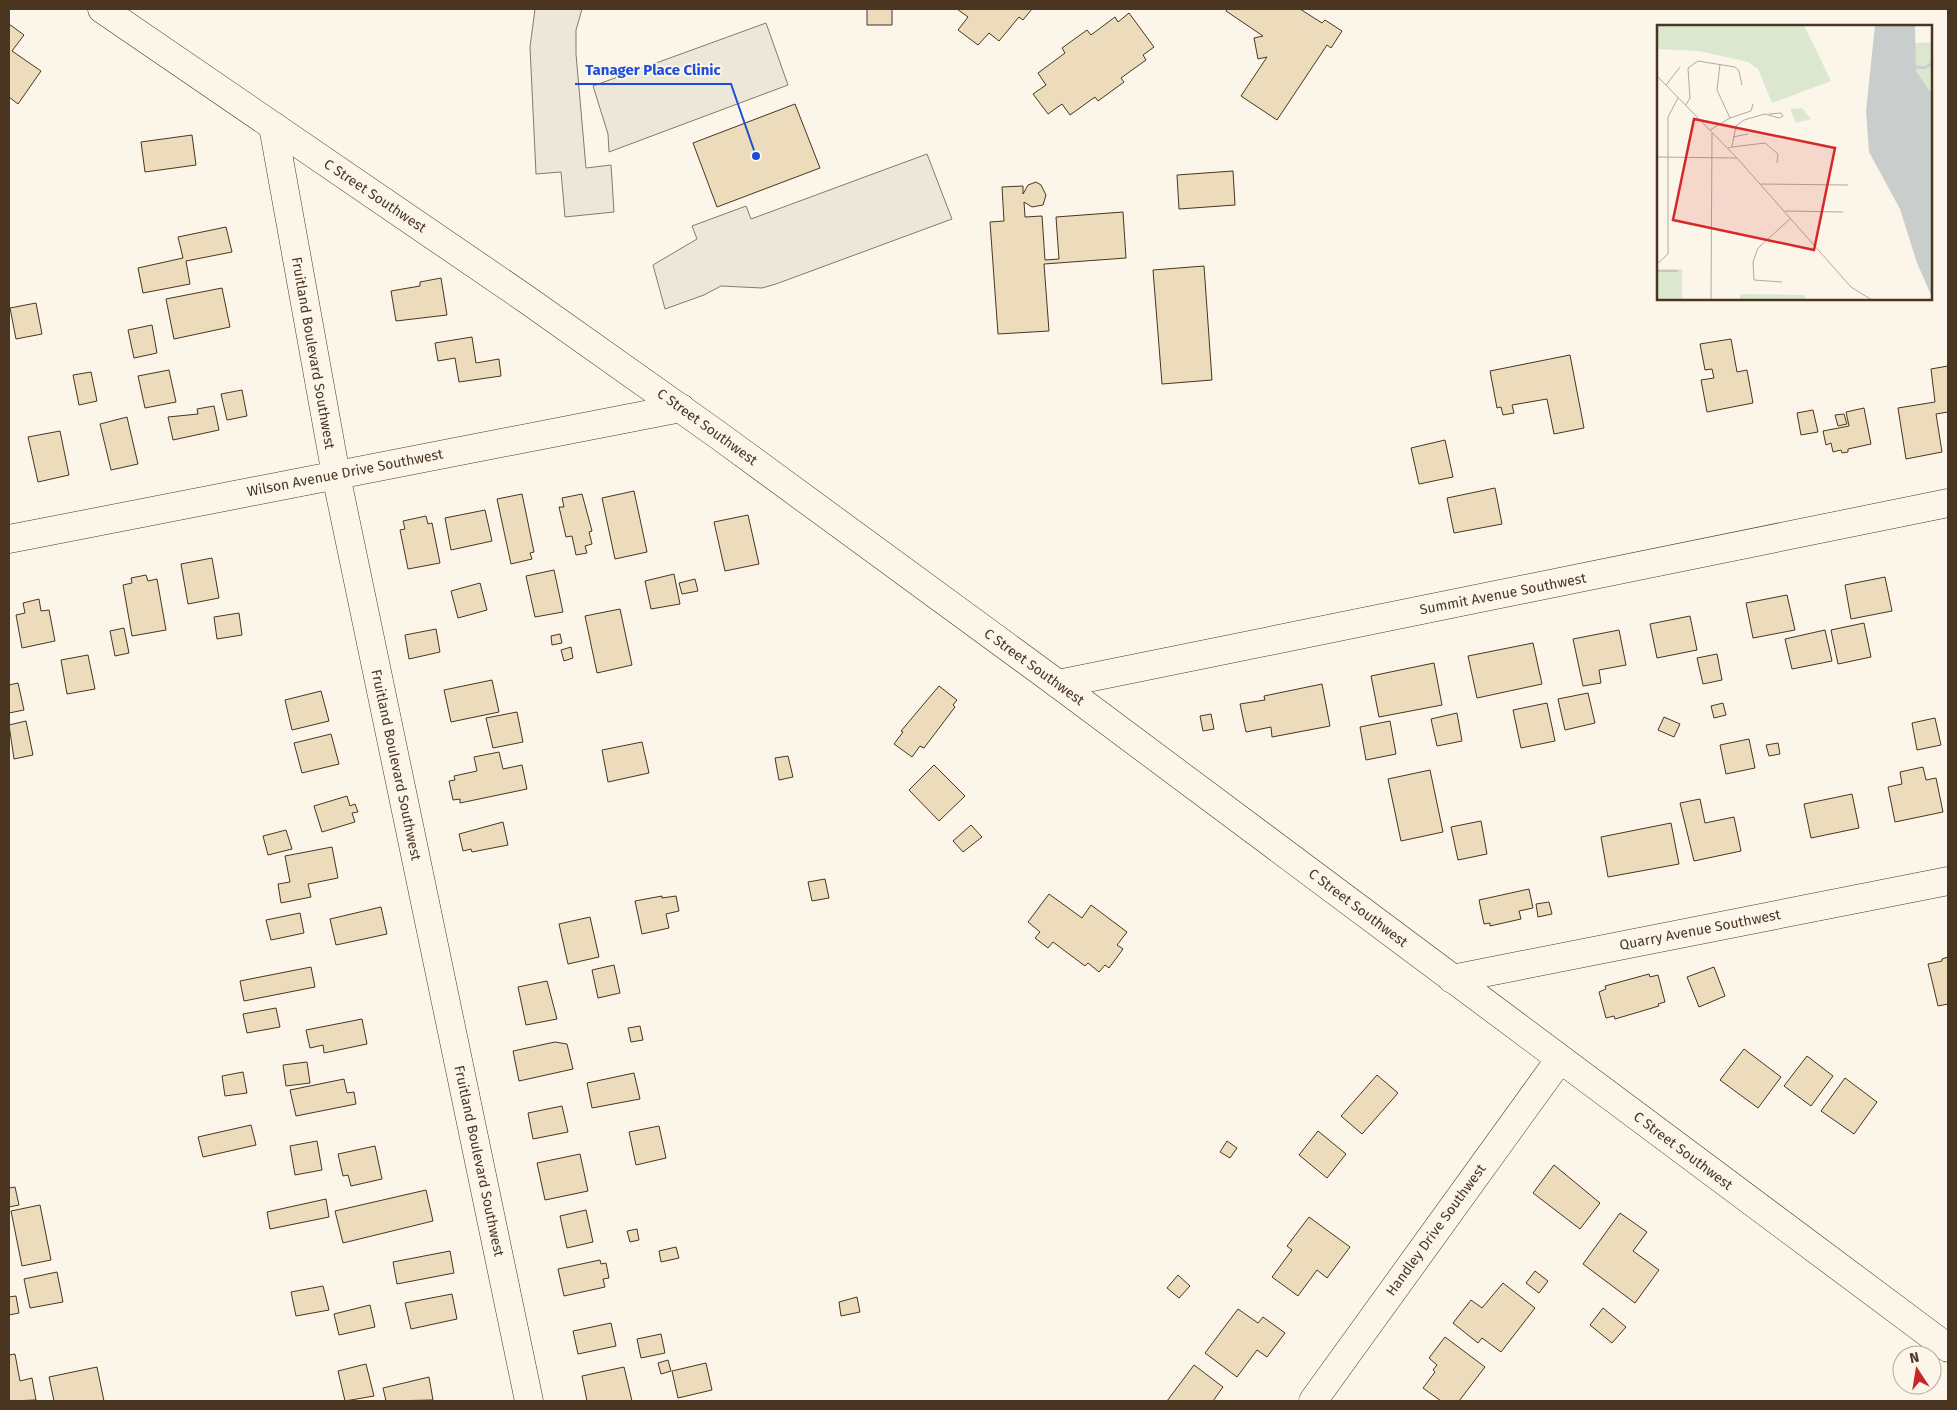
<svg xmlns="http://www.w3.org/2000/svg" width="1957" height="1410" font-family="'Fira Sans',sans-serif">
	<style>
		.parking { fill: #ede7d9; stroke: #887966 }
		.building { fill: #ecdcbc; stroke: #4a3520 }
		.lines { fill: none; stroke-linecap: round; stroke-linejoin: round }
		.minor-casing { stroke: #4a3520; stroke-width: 29 }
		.major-casing { stroke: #4a3520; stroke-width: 29 }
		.minor { stroke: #fbf6e9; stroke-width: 28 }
		.major { stroke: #fbf6e9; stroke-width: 28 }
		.labels { text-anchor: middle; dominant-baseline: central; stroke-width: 4; stroke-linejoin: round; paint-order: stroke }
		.street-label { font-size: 14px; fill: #4a3520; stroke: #fbf6e9 }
		.inset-river { fill: none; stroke: #c9cecd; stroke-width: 2.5 }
		.inset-road { fill: none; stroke: #b4a999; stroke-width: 1 }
		.view { fill: #d62828; fill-opacity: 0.15; stroke: #d62828; stroke-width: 2.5 }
		.inset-edge { fill: none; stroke: #4a3520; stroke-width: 2.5 }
		.leader { fill: none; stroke: #1d4ed8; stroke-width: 2 }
		.callout-dot { fill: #1d4ed8; stroke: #fbf6e9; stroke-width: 2 }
		.callout-label { font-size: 15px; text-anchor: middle; font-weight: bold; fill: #1d4ed8; stroke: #fbf6e9; stroke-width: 4; stroke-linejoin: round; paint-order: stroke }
	</style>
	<rect width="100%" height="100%" fill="#fbf6e9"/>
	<!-- parking -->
	<path class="parking" d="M 535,9 L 582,9 L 576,30 L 576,54 L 586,168 L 611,165 L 614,212 L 565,217 L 561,172 L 536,174 L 530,47 Z
		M 766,23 L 788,85 L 609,152 L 608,134 L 593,86 Z
		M 927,154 L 952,219 L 776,284 L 762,288 L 721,286 L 704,295 L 665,309 L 653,265 L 697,239 L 692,226 L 746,206 L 751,219 Z"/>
	<!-- building -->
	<path class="building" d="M 853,9 L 892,9 L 892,25 L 867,25 L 867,9 Z
		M 957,9 L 1032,9 L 1023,20 L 1019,17 L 999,41 L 989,33 L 978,45 L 958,30 L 968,17 Z
		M 1227,9 L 1300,9 L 1322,23 L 1325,20 L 1342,31 L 1331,48 L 1327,45 L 1277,120 L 1241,96 L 1267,57 L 1258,59 L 1254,38 L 1263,36 L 1226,11 Z
		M 1129,13 L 1154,47 L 1143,55 L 1146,60 L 1121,78 L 1124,82 L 1098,101 L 1095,97 L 1070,115 L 1062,104 L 1048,114 L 1033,94 L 1046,85 L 1038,73 L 1065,53 L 1062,48 L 1087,30 L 1091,35 L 1115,17 L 1118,22 Z
		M 9,24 L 24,35 L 12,51 L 41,71 L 18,104 L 9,97 Z
		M 795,104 L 820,168 L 717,207 L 693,143 Z
		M 192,135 L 196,165 L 145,172 L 141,142 Z
		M 1233,171 L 1235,205 L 1179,209 L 1177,175 Z
		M 1036,182 L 1041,185 L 1046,195 L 1043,205 L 1032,207 L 1024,202 L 1025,217 L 1042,216 L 1045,260 L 1059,259 L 1056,217 L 1123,212 L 1126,258 L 1044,264 L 1049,331 L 998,334 L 990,222 L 1004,221 L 1002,187 L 1023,186 L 1023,194 L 1028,185 Z
		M 226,227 L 232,252 L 186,261 L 190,284 L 143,293 L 138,268 L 183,258 L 178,237 Z
		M 1204,266 L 1212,380 L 1162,384 L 1153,270 Z
		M 441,278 L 447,315 L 396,321 L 391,291 L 420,286 L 420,282 Z
		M 222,288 L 230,327 L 174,339 L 166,299 Z
		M 36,303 L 42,334 L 16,339 L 10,308 Z
		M 152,325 L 157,353 L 134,358 L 128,330 Z
		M 472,337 L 476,363 L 499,359 L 501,376 L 459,382 L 455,358 L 438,361 L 435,343 Z
		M 1731,339 L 1737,372 L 1747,370 L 1753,403 L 1707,412 L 1701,380 L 1714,378 L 1712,369 L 1705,370 L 1700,344 Z
		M 1570,355 L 1584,428 L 1554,434 L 1547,399 L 1512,405 L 1514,413 L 1503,415 L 1501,407 L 1497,408 L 1490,371 Z
		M 1948,366 L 1948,412 L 1936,414 L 1942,452 L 1906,459 L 1898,408 L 1935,402 L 1931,369 Z
		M 169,370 L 176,402 L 145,408 L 138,376 Z
		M 91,372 L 97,401 L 79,405 L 73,375 Z
		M 242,390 L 247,416 L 227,420 L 221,394 Z
		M 214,406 L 219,430 L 173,440 L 168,417 L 198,414 L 197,409 Z
		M 1864,408 L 1871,444 L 1848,449 L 1848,452 L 1842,453 L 1841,450 L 1833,452 L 1831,443 L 1826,445 L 1823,431 L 1849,426 L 1846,412 Z
		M 1813,410 L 1818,432 L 1801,435 L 1797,413 Z
		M 1844,414 L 1847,424 L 1838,426 L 1835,415 Z
		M 127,417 L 138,464 L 111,470 L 100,424 Z
		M 60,431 L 69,475 L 38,482 L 28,437 Z
		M 1445,440 L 1453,477 L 1419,484 L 1411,448 Z
		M 1495,488 L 1502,524 L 1454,533 L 1447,498 Z
		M 634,491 L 647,552 L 615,559 L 602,498 Z
		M 522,494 L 534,552 L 530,553 L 532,559 L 511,564 L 497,499 Z
		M 582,494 L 592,531 L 589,532 L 592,544 L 585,546 L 587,553 L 576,555 L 572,536 L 566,537 L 559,507 L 564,507 L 562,498 Z
		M 485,510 L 492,541 L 451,550 L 445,518 Z
		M 748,515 L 759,564 L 725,571 L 714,522 Z
		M 426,516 L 428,524 L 432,523 L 440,563 L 408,569 L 400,530 L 405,529 L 403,521 Z
		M 212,558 L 219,598 L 188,604 L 181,564 Z
		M 554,570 L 563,612 L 535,617 L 526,576 Z
		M 674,574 L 680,604 L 651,609 L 645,581 Z
		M 146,575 L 148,581 L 157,579 L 166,630 L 132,636 L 123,585 L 132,583 L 131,578 Z
		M 1885,577 L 1892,611 L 1851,619 L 1845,585 Z
		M 695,579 L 698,591 L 682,594 L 679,583 Z
		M 480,583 L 487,610 L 458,618 L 451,591 Z
		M 1787,595 L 1795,630 L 1753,638 L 1746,603 Z
		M 39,599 L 41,611 L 49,610 L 55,641 L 22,648 L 16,615 L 25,613 L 23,603 Z
		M 620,609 L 632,665 L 597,673 L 585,616 Z
		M 239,613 L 242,635 L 217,639 L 214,617 Z
		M 1690,616 L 1697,650 L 1657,658 L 1650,624 Z
		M 1864,623 L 1871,657 L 1838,664 L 1831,630 Z
		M 124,628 L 129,653 L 115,656 L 110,631 Z
		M 436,629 L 440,652 L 409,659 L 405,635 Z
		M 1619,630 L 1626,665 L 1599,670 L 1601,683 L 1583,686 L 1573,639 Z
		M 1825,630 L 1832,661 L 1792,669 L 1785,639 Z
		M 560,634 L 562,643 L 552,645 L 551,636 Z
		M 1533,643 L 1542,684 L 1477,698 L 1468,656 Z
		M 571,647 L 573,658 L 564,661 L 561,650 Z
		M 1717,654 L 1722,680 L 1703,684 L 1697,658 Z
		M 88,655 L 95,689 L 67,694 L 61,660 Z
		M 1434,663 L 1442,705 L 1379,717 L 1371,676 Z
		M 492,680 L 499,712 L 451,722 L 444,690 Z
		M 18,683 L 24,710 L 9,713 L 9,685 Z
		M 1322,684 L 1330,726 L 1272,737 L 1271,727 L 1246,732 L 1240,704 L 1265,700 L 1264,696 Z
		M 939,686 L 957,700 L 953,705 L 955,707 L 924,748 L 920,746 L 912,757 L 894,744 L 903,732 L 901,731 Z
		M 321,691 L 329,721 L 292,730 L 285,700 Z
		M 1588,693 L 1595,723 L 1565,730 L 1558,699 Z
		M 1547,703 L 1555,741 L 1521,748 L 1513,710 Z
		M 1723,703 L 1726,715 L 1714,718 L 1711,706 Z
		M 517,712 L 523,742 L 493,748 L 486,718 Z
		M 1457,713 L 1462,741 L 1437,746 L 1431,719 Z
		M 1211,714 L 1214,729 L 1203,731 L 1200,716 Z
		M 1664,717 L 1680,724 L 1674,737 L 1658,730 Z
		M 1935,718 L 1941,745 L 1917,750 L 1912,723 Z
		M 26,721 L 33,755 L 14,759 L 9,725 Z
		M 1390,721 L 1396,754 L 1366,760 L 1360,727 Z
		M 331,734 L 339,764 L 302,773 L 294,743 Z
		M 1749,739 L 1755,768 L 1726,774 L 1720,745 Z
		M 642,742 L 649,773 L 608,782 L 602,750 Z
		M 1778,743 L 1780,754 L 1769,756 L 1766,745 Z
		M 499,752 L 503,769 L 522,765 L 527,789 L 460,803 L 460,799 L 453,800 L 449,781 L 455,780 L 454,776 L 477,771 L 474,757 Z
		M 788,756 L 793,777 L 779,780 L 775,758 Z
		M 934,765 L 965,796 L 939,821 L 909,790 Z
		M 1923,767 L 1926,780 L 1936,778 L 1943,812 L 1895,822 L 1888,787 L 1902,784 L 1900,772 Z
		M 1430,770 L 1443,832 L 1401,841 L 1388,779 Z
		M 1852,794 L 1859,828 L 1811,838 L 1804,804 Z
		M 347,796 L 350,806 L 355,804 L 358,812 L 352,813 L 355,822 L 322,832 L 314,806 Z
		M 1700,799 L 1705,823 L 1734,817 L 1741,851 L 1694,861 L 1680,803 Z
		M 1481,821 L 1487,854 L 1458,860 L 1451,827 Z
		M 503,822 L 508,845 L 472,852 L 471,849 L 463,851 L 459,834 Z
		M 1671,823 L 1679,864 L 1608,877 L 1601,837 Z
		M 971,825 L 982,837 L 963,852 L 953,841 Z
		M 286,830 L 292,849 L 268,855 L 263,836 Z
		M 332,847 L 338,878 L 308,884 L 311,897 L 281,903 L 278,884 L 290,882 L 285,856 Z
		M 825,879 L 829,898 L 812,901 L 808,882 Z
		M 1529,889 L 1533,908 L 1519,911 L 1521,919 L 1490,926 L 1490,923 L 1484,924 L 1479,900 Z
		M 1049,894 L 1082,918 L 1091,905 L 1127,932 L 1117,945 L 1123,949 L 1109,968 L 1105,965 L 1099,972 L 1088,963 L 1085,966 L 1053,942 L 1048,948 L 1035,938 L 1040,932 L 1028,922 Z
		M 662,896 L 662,898 L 676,896 L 679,911 L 666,914 L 669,928 L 642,934 L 635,901 Z
		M 1549,902 L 1552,914 L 1538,917 L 1536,904 Z
		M 381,907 L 387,934 L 336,945 L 330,919 Z
		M 300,913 L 304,933 L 271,940 L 266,920 Z
		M 590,917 L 599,957 L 568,964 L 559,924 Z
		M 1948,957 L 1948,1004 L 1938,1006 L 1928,964 L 1942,961 L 1942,959 Z
		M 614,965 L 620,993 L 598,998 L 592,970 Z
		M 311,967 L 315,987 L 244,1001 L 240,981 Z
		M 1714,967 L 1725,996 L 1699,1007 L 1687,977 Z
		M 1649,974 L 1650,977 L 1658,975 L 1665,1002 L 1658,1004 L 1659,1006 L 1615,1019 L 1614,1016 L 1606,1018 L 1599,992 L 1606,989 L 1605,986 Z
		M 547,981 L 557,1019 L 526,1025 L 518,987 Z
		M 276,1008 L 280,1027 L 247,1033 L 243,1014 Z
		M 362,1019 L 367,1044 L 324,1053 L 323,1045 L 310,1048 L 306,1030 Z
		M 640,1026 L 643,1040 L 631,1042 L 628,1028 Z
		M 555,1042 L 567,1044 L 573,1069 L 519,1081 L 513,1051 Z
		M 1744,1049 L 1781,1077 L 1758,1108 L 1720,1080 Z
		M 1807,1056 L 1833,1076 L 1811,1106 L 1784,1086 Z
		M 307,1062 L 310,1083 L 286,1086 L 283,1065 Z
		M 243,1072 L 247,1093 L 225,1096 L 222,1076 Z
		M 634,1073 L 640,1099 L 592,1108 L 587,1083 Z
		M 1377,1075 L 1398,1093 L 1362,1134 L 1341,1116 Z
		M 1845,1078 L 1877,1102 L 1854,1134 L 1821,1111 Z
		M 344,1079 L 347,1093 L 354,1092 L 356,1104 L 296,1116 L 290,1090 Z
		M 562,1106 L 568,1132 L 533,1139 L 528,1113 Z
		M 251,1125 L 256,1145 L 203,1157 L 198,1137 Z
		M 659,1126 L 666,1158 L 636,1165 L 629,1132 Z
		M 1318,1131 L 1346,1154 L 1327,1178 L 1299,1155 Z
		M 317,1141 L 322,1170 L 295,1175 L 290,1146 Z
		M 1227,1141 L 1237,1148 L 1230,1158 L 1220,1152 Z
		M 375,1146 L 382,1179 L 351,1186 L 348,1175 L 343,1176 L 338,1154 Z
		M 580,1154 L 588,1191 L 545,1200 L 537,1163 Z
		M 1554,1165 L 1600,1203 L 1580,1229 L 1533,1193 Z
		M 15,1187 L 19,1205 L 9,1207 L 9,1188 Z
		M 426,1190 L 433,1221 L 343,1243 L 335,1211 Z
		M 326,1199 L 329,1217 L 270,1229 L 267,1212 Z
		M 40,1205 L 51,1260 L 22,1266 L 11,1211 Z
		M 586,1210 L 593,1242 L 567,1248 L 560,1216 Z
		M 1620,1213 L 1647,1232 L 1633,1251 L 1659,1270 L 1635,1303 L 1583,1264 Z
		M 1309,1217 L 1350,1247 L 1327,1278 L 1317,1270 L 1298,1296 L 1272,1277 L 1292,1250 L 1287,1246 Z
		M 637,1229 L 639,1240 L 630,1242 L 627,1231 Z
		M 676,1247 L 679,1258 L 661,1262 L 659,1251 Z
		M 450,1251 L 454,1273 L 397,1284 L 393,1262 Z
		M 600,1260 L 601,1264 L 606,1263 L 609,1278 L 603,1279 L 605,1287 L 564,1296 L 558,1269 Z
		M 1535,1271 L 1548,1281 L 1539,1293 L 1526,1283 Z
		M 57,1272 L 63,1302 L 30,1308 L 24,1279 Z
		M 1178,1275 L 1190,1286 L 1179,1298 L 1167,1288 Z
		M 1503,1283 L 1535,1308 L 1501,1352 L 1482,1338 L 1478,1343 L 1453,1323 L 1471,1300 L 1482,1308 Z
		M 323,1286 L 329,1310 L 296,1316 L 291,1292 Z
		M 452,1294 L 457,1319 L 411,1329 L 405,1303 Z
		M 16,1296 L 19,1313 L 9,1315 L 9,1297 Z
		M 857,1297 L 860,1312 L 841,1316 L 839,1302 Z
		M 370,1305 L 375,1327 L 339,1335 L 334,1314 Z
		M 1603,1308 L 1626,1327 L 1612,1343 L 1590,1325 Z
		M 1238,1309 L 1258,1323 L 1263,1317 L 1285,1333 L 1267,1357 L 1257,1350 L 1237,1377 L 1205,1353 Z
		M 611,1323 L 616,1346 L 578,1354 L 573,1331 Z
		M 661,1334 L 665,1353 L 641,1358 L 637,1339 Z
		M 1445,1337 L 1485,1367 L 1459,1401 L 1441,1401 L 1423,1388 L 1435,1372 L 1433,1370 L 1437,1365 L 1429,1358 Z
		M 15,1354 L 20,1381 L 32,1378 L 36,1400 L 9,1401 L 9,1355 Z
		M 668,1360 L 671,1371 L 661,1374 L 658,1363 Z
		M 706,1363 L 712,1390 L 678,1398 L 672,1371 Z
		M 366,1364 L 374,1396 L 345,1401 L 338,1371 Z
		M 1194,1365 L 1223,1387 L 1213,1401 L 1167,1401 Z
		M 97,1367 L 104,1401 L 54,1401 L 49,1377 Z
		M 624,1367 L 632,1401 L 587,1401 L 582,1376 Z
		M 429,1377 L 433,1400 L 386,1401 L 383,1388 Z"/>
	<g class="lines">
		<!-- minor casing -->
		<g class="minor-casing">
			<path id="minor" d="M 273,126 L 336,475 L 529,1401
				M 9,539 L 681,408
				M 1058,684 L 1948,503
				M 1452,979 L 1948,881
				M 1313,1401 L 1560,1059"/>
		</g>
		<!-- major casing -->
		<g class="major-casing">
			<path id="major" d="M 102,9 L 526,299 L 718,435 L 1058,684 L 1948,1348"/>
		</g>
		<!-- minor -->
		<use href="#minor" class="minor"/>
		<!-- major -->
		<use href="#major" class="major"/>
	</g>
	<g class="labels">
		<!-- street labels -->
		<g class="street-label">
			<text transform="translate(375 196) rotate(34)">C Street Southwest</text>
			<text transform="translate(313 353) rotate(80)">Fruitland Boulevard Southwest</text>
			<text transform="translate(707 427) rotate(36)">C Street Southwest</text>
			<text transform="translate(345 473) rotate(-11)">Wilson Avenue Drive Southwest</text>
			<text transform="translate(1503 594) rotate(-11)">Summit Avenue Southwest</text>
			<text transform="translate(1034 667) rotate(36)">C Street Southwest</text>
			<text transform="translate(396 765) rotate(78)">Fruitland Boulevard Southwest</text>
			<text transform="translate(1358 908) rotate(37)">C Street Southwest</text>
			<text transform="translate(1700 930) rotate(-11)">Quarry Avenue Southwest</text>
			<text transform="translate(1683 1151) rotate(37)">C Street Southwest</text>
			<text transform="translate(479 1161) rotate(78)">Fruitland Boulevard Southwest</text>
			<text transform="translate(1436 1230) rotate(-54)">Handley Drive Southwest</text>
		</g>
	</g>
	<!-- overview -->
	<g transform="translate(1657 25)">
		<rect width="275" height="275" fill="#fbf6e9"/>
		<path d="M 83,269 L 148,270 L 148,275 L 83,275 Z" fill="#dce7d0"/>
		<path d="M 0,0 L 147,0 L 174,56 L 115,78 L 101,44 L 91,37 L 42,26 L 0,24 ZM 275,17 L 275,69 L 259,46 L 257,18 ZM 145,83 L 154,94 L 139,98 L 133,84 ZM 0,244 L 25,244 L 25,275 L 0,275 Z" fill="#dce7d0"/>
		<path d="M 218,0 L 258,0 L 259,46 L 275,69 L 275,272 L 260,238 L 243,184 L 212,127 L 209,86 Z" fill="#c9cecd"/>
		<path class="inset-river" d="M 258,42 L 268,43 L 275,38"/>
		<path class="inset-road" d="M 63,39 L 60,65 L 73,93M 0,51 L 80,133 L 194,262 L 215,275M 9,60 L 23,42M 29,80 L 33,73 L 31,43 L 41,36 L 78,42 L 82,46 L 85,60M 53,105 L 73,93 L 94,86 L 96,79M 76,112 L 91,109M 75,122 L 108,118 L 121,129 L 120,138M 71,123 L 75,122 L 79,101 L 87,95 L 108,89 L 122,93 L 126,91 L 124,88 L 112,89M 0,132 L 80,133M 104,159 L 191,160M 128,186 L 186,187M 0,239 L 11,229 L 11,92 L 21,73M 0,246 L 21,246M 125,257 L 97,255 L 96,237 L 101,223 L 133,194M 54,275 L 55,108"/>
		<path class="view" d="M 37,94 L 178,123 L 157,225 L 16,195 Z"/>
		<rect width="275" height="275" class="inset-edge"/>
	</g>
	<!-- callouts -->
	<path class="leader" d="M756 156L731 84H575"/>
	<circle class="callout-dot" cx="756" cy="156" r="5"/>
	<g class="callout-label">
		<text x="653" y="75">Tanager Place Clinic</text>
	</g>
	<!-- border -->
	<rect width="1957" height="1410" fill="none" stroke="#4a3520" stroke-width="20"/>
	<!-- north arrow -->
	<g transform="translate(1917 1370) rotate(348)"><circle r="24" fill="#fbf6e9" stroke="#b4a999"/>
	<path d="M0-4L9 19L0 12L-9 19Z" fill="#c62828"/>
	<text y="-8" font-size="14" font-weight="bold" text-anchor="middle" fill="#4a3520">N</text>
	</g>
</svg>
